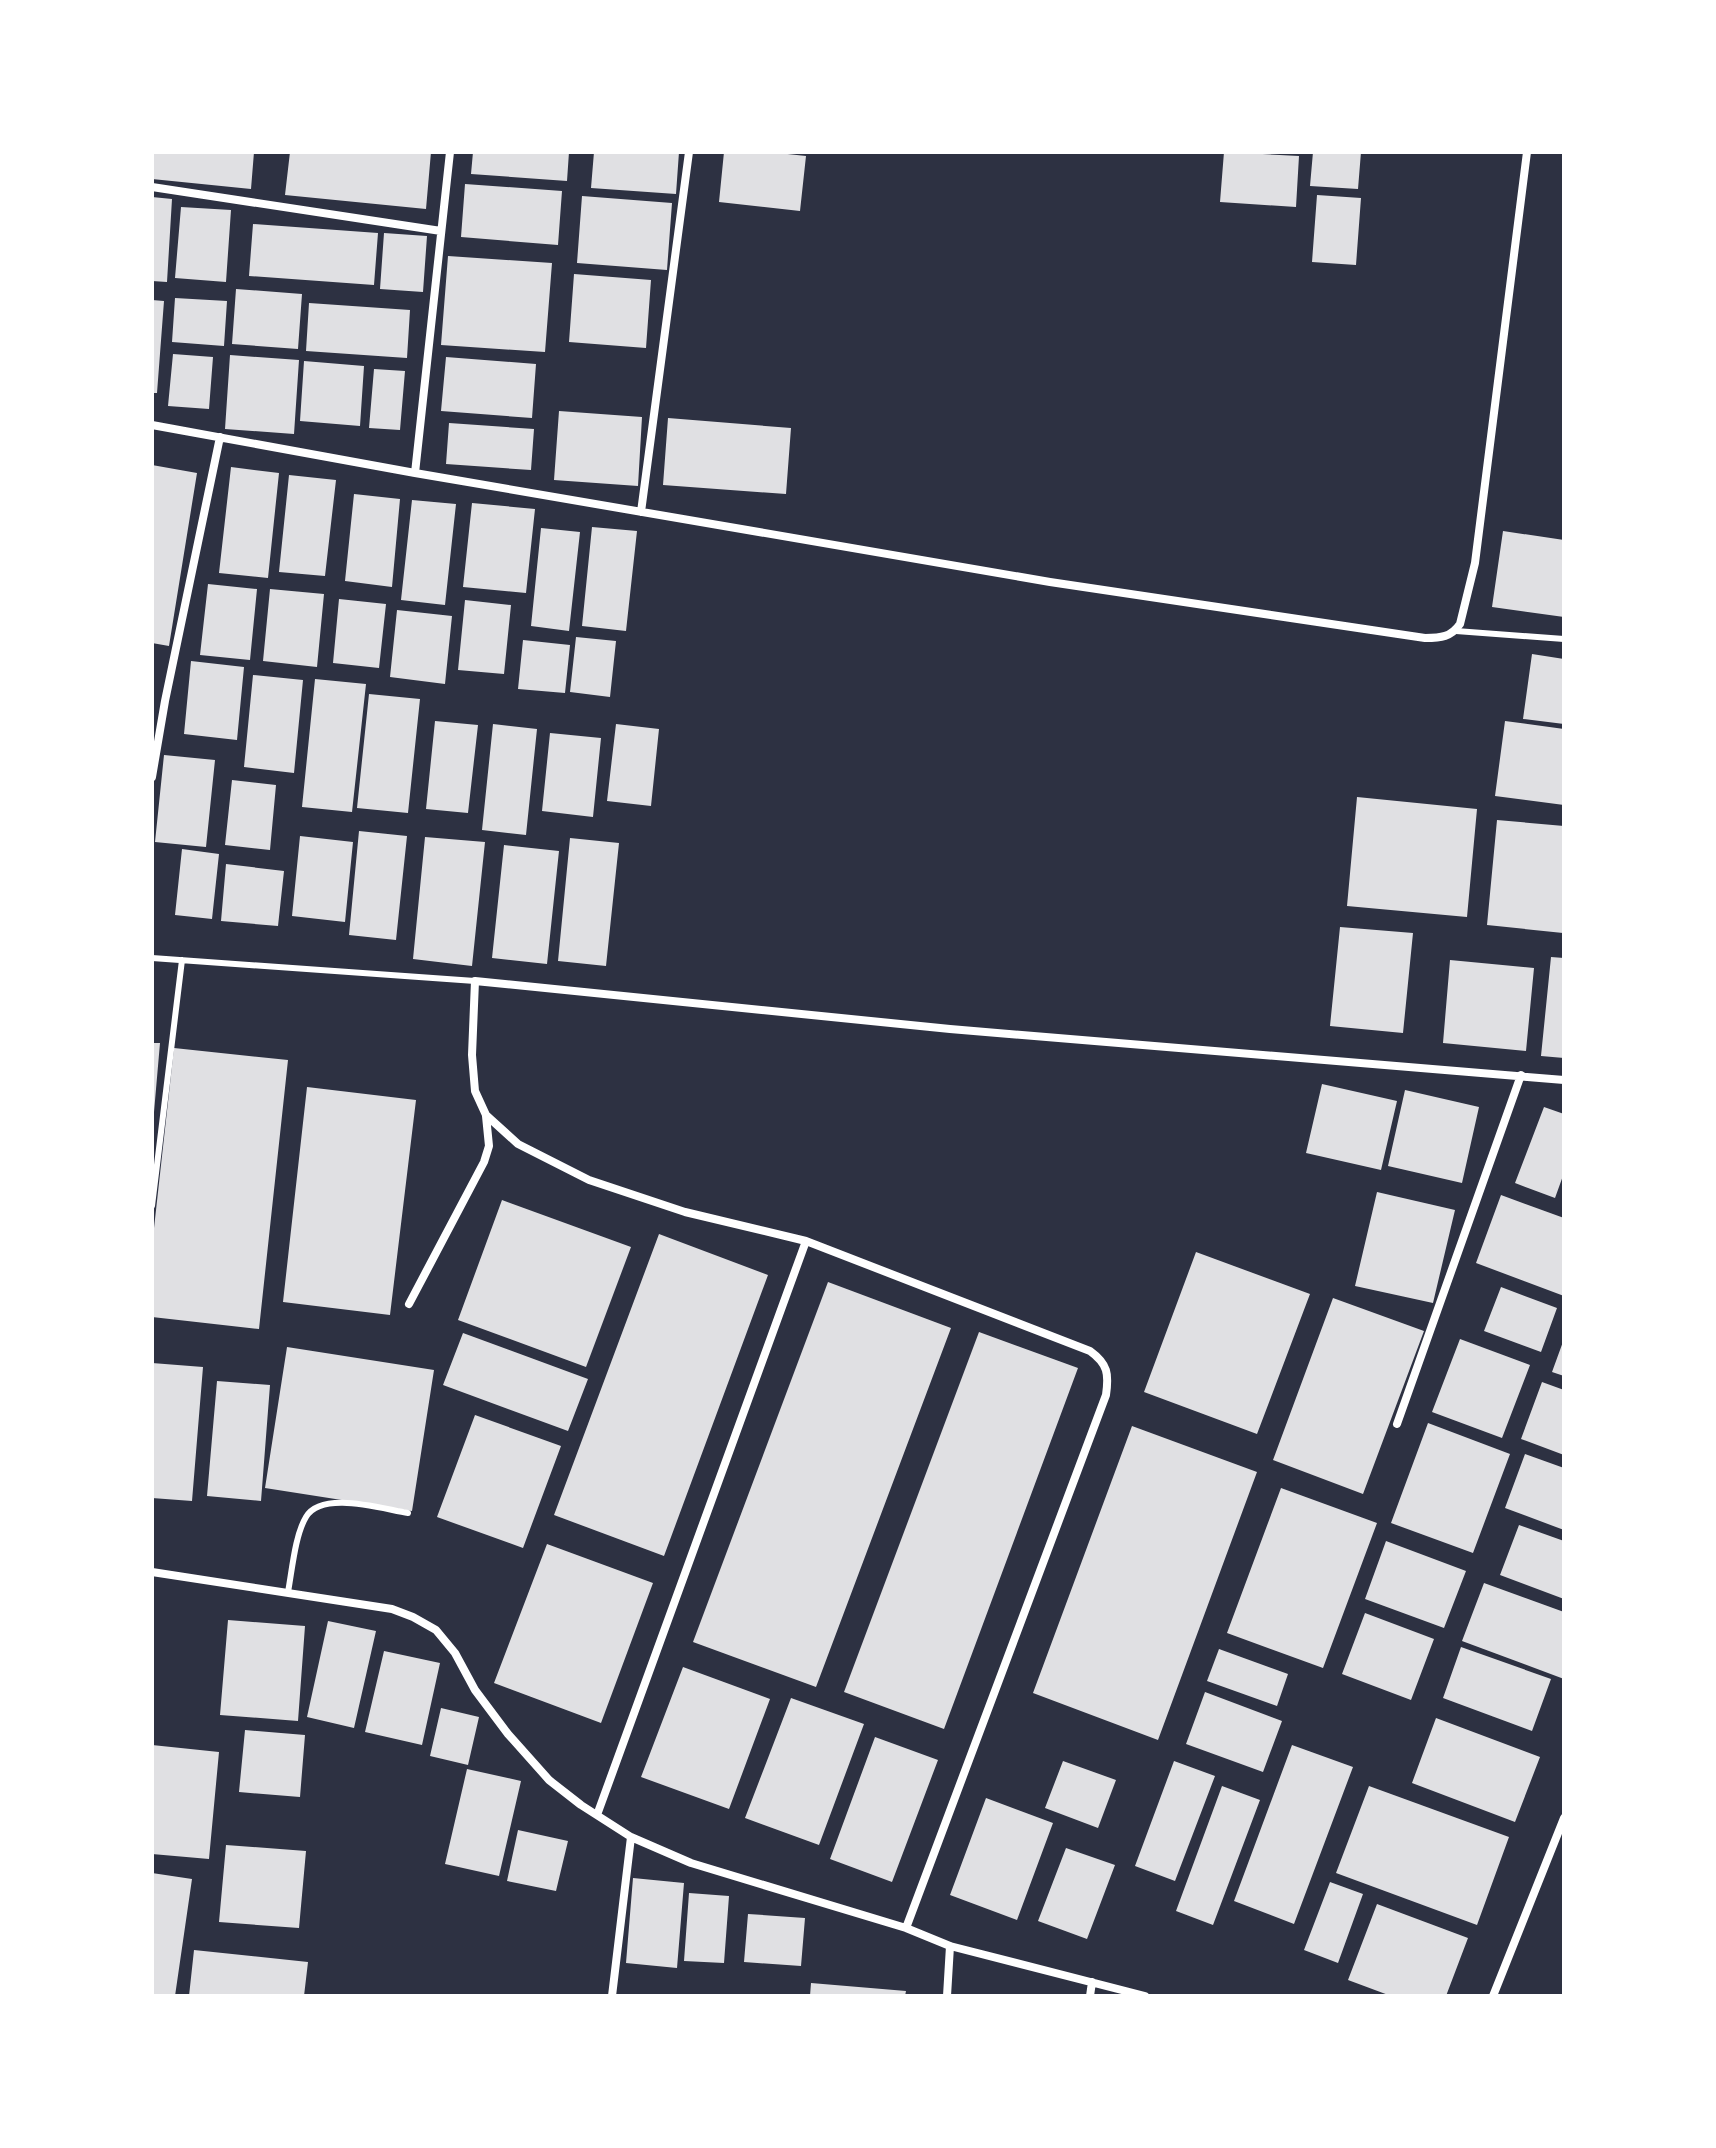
<svg xmlns="http://www.w3.org/2000/svg" width="1716" height="2148" font-family="'PT Sans Narrow',sans-serif">
	<style>
		.building { fill: #e0e0e3 }
		.lines { fill: none; stroke-linecap: round; stroke-linejoin: round }
		.service { stroke: #fff; stroke-width: 6 }
		.minor { stroke: #fff; stroke-width: 8 }
	</style>
	<rect width="100%" height="100%" fill="#2d3142"/>
	<!-- building -->
	<path class="building" d="M 152,152 L 254,152 L 251,189 L 152,179 Z
		M 290,152 L 431,152 L 426,209 L 285,195 Z
		M 473,152 L 569,152 L 567,181 L 471,174 Z
		M 594,152 L 679,152 L 676,194 L 591,188 Z
		M 724,152 L 769,152 L 806,156 L 800,211 L 719,202 Z
		M 1224,152 L 1299,156 L 1296,207 L 1220,202 Z
		M 1313,152 L 1361,152 L 1358,189 L 1310,186 Z
		M 465,184 L 562,191 L 558,245 L 461,237 Z
		M 1317,195 L 1361,198 L 1356,265 L 1312,262 Z
		M 582,196 L 672,203 L 667,270 L 577,263 Z
		M 152,197 L 172,199 L 167,282 L 152,281 Z
		M 181,207 L 231,210 L 226,282 L 175,278 Z
		M 253,224 L 378,233 L 374,285 L 249,276 Z
		M 384,233 L 427,236 L 423,292 L 380,289 Z
		M 448,256 L 552,263 L 545,352 L 441,345 Z
		M 574,274 L 651,280 L 646,348 L 569,342 Z
		M 236,289 L 302,294 L 298,349 L 232,344 Z
		M 175,298 L 227,301 L 224,346 L 172,342 Z
		M 152,300 L 164,301 L 157,393 L 152,393 Z
		M 309,303 L 410,310 L 407,358 L 306,351 Z
		M 173,354 L 213,357 L 209,409 L 168,406 Z
		M 230,355 L 299,360 L 294,434 L 225,429 Z
		M 446,357 L 536,364 L 532,418 L 441,411 Z
		M 304,361 L 364,366 L 360,426 L 300,421 Z
		M 374,369 L 405,371 L 400,430 L 369,428 Z
		M 559,411 L 642,417 L 638,486 L 554,480 Z
		M 668,418 L 791,428 L 786,494 L 663,485 Z
		M 449,423 L 534,429 L 531,470 L 446,464 Z
		M 152,465 L 197,473 L 169,646 L 152,643 Z
		M 231,467 L 279,473 L 268,578 L 219,573 Z
		M 289,475 L 336,480 L 325,576 L 279,572 Z
		M 354,494 L 400,499 L 392,587 L 345,581 Z
		M 412,500 L 456,504 L 445,605 L 401,600 Z
		M 472,503 L 535,509 L 526,593 L 463,587 Z
		M 592,527 L 637,531 L 626,631 L 582,626 Z
		M 541,528 L 580,532 L 569,631 L 531,626 Z
		M 1503,531 L 1564,540 L 1564,617 L 1492,607 Z
		M 208,584 L 257,589 L 250,660 L 200,655 Z
		M 270,589 L 324,594 L 317,667 L 263,661 Z
		M 339,599 L 386,604 L 379,668 L 333,663 Z
		M 465,600 L 511,605 L 504,674 L 458,670 Z
		M 397,610 L 452,616 L 445,684 L 390,677 Z
		M 576,637 L 616,641 L 610,697 L 570,692 Z
		M 523,640 L 570,645 L 565,693 L 518,689 Z
		M 1532,654 L 1564,659 L 1564,724 L 1523,719 Z
		M 191,661 L 244,667 L 237,740 L 184,734 Z
		M 253,675 L 303,680 L 294,773 L 244,767 Z
		M 315,679 L 366,684 L 352,812 L 302,807 Z
		M 369,694 L 420,699 L 408,813 L 357,808 Z
		M 435,721 L 478,725 L 468,813 L 426,809 Z
		M 1505,721 L 1564,729 L 1564,805 L 1495,796 Z
		M 493,724 L 537,729 L 526,835 L 482,830 Z
		M 616,724 L 659,729 L 651,806 L 607,801 Z
		M 550,733 L 601,738 L 593,817 L 542,811 Z
		M 164,755 L 215,760 L 206,847 L 155,842 Z
		M 232,780 L 276,785 L 270,850 L 225,845 Z
		M 1357,797 L 1477,809 L 1467,917 L 1347,906 Z
		M 1497,820 L 1564,826 L 1563,933 L 1487,925 Z
		M 359,831 L 407,836 L 396,940 L 349,935 Z
		M 300,836 L 353,842 L 345,922 L 292,916 Z
		M 425,837 L 485,842 L 472,966 L 413,959 Z
		M 570,838 L 619,843 L 606,966 L 558,961 Z
		M 504,845 L 559,851 L 547,964 L 492,958 Z
		M 182,849 L 219,854 L 212,919 L 175,915 Z
		M 226,864 L 284,871 L 278,926 L 221,921 Z
		M 1340,927 L 1413,933 L 1403,1033 L 1330,1026 Z
		M 1551,957 L 1564,958 L 1564,1058 L 1541,1056 Z
		M 1450,960 L 1534,968 L 1526,1051 L 1443,1043 Z
		M 152,1043 L 160,1043 L 154,1112 L 152,1112 Z
		M 174,1048 L 288,1060 L 259,1329 L 152,1317 L 152,1246 Z
		M 1322,1084 L 1397,1101 L 1381,1170 L 1306,1153 Z
		M 307,1087 L 416,1100 L 390,1315 L 283,1302 Z
		M 1405,1090 L 1479,1107 L 1462,1183 L 1388,1166 Z
		M 1544,1107 L 1564,1114 L 1564,1173 L 1555,1198 L 1515,1183 Z
		M 1377,1192 L 1455,1210 L 1433,1303 L 1355,1286 Z
		M 1501,1195 L 1564,1218 L 1564,1296 L 1476,1263 Z
		M 502,1200 L 631,1247 L 586,1367 L 458,1320 Z
		M 659,1234 L 768,1275 L 664,1556 L 554,1515 Z
		M 1196,1252 L 1310,1294 L 1257,1434 L 1144,1392 Z
		M 828,1282 L 951,1328 L 816,1687 L 693,1642 Z
		M 1501,1287 L 1557,1308 L 1541,1352 L 1484,1331 Z
		M 1333,1298 L 1424,1331 L 1363,1494 L 1273,1460 Z
		M 979,1332 L 1078,1368 L 944,1729 L 844,1692 Z
		M 463,1333 L 588,1379 L 568,1431 L 443,1385 Z
		M 1460,1339 L 1530,1365 L 1502,1438 L 1432,1412 Z
		M 1564,1339 L 1564,1376 L 1552,1372 Z
		M 287,1347 L 434,1370 L 412,1511 L 265,1488 Z
		M 152,1363 L 203,1367 L 192,1501 L 152,1498 Z
		M 217,1381 L 270,1385 L 261,1501 L 207,1496 Z
		M 1542,1382 L 1564,1390 L 1564,1455 L 1521,1439 Z
		M 475,1415 L 561,1446 L 523,1548 L 437,1517 Z
		M 1428,1423 L 1510,1454 L 1473,1553 L 1391,1523 Z
		M 1132,1426 L 1257,1472 L 1158,1740 L 1033,1693 Z
		M 1525,1454 L 1564,1468 L 1564,1530 L 1505,1508 Z
		M 1281,1488 L 1377,1523 L 1323,1668 L 1227,1633 Z
		M 1519,1525 L 1564,1541 L 1564,1599 L 1500,1575 Z
		M 1386,1541 L 1466,1571 L 1444,1628 L 1365,1599 Z
		M 547,1544 L 653,1583 L 601,1723 L 494,1683 Z
		M 1484,1583 L 1564,1612 L 1564,1679 L 1462,1641 Z
		M 1365,1613 L 1434,1639 L 1411,1700 L 1342,1674 Z
		M 228,1620 L 305,1626 L 298,1721 L 220,1715 Z
		M 328,1621 L 376,1631 L 354,1728 L 307,1717 Z
		M 1461,1647 L 1551,1679 L 1532,1731 L 1443,1698 Z
		M 1219,1649 L 1288,1674 L 1277,1706 L 1207,1681 Z
		M 384,1651 L 440,1663 L 422,1745 L 365,1732 Z
		M 683,1667 L 770,1699 L 729,1809 L 641,1777 Z
		M 1205,1692 L 1282,1721 L 1263,1772 L 1186,1744 Z
		M 791,1698 L 864,1724 L 819,1845 L 745,1818 Z
		M 441,1708 L 479,1717 L 468,1765 L 430,1756 Z
		M 1436,1718 L 1540,1757 L 1515,1822 L 1412,1783 Z
		M 245,1730 L 305,1735 L 300,1797 L 239,1792 Z
		M 875,1737 L 938,1760 L 892,1882 L 830,1859 Z
		M 152,1745 L 219,1752 L 209,1859 L 152,1854 Z
		M 1292,1745 L 1353,1767 L 1294,1924 L 1234,1901 Z
		M 1063,1761 L 1116,1780 L 1098,1828 L 1045,1808 Z
		M 1174,1761 L 1215,1776 L 1175,1881 L 1135,1866 Z
		M 467,1769 L 521,1781 L 499,1876 L 445,1864 Z
		M 1222,1786 L 1260,1800 L 1213,1925 L 1176,1911 Z
		M 1369,1786 L 1509,1837 L 1477,1925 L 1336,1873 Z
		M 986,1798 L 1053,1823 L 1017,1920 L 950,1895 Z
		M 518,1830 L 568,1841 L 556,1891 L 507,1881 Z
		M 226,1845 L 306,1851 L 299,1928 L 219,1922 Z
		M 1066,1848 L 1115,1865 L 1087,1939 L 1038,1921 Z
		M 152,1873 L 192,1879 L 175,1996 L 152,1996 Z
		M 633,1878 L 684,1883 L 677,1968 L 626,1963 Z
		M 1330,1882 L 1363,1894 L 1338,1963 L 1304,1950 Z
		M 689,1893 L 729,1896 L 724,1963 L 684,1961 Z
		M 1377,1904 L 1468,1938 L 1446,1996 L 1391,1996 L 1348,1980 Z
		M 748,1914 L 805,1918 L 801,1966 L 744,1962 Z
		M 194,1950 L 308,1962 L 304,1996 L 189,1996 Z
		M 811,1983 L 906,1991 L 905,1996 L 810,1996 Z"/>
	<g class="lines">
		<!-- service -->
		<path class="service" d="M 1456,631 L 1564,639
			M 152,958 L 475,981
			M 152,1206 L 182,960
			M 288,1592 C 292,1571 295,1535 306,1517 C 322,1490 382,1509 408,1513"/>
		<!-- minor -->
		<path class="minor" d="M 152,187 L 441,231
			M 152,425 L 415,473 L 1050,582 L 1425,638 C 1441,638 1451,637 1460,624 L 1475,563 L 1527,152
			M 415,473 L 450,152
			M 641,512 L 689,152
			M 152,777 L 165,701 L 220,437
			M 409,1304 L 484,1162 L 489,1146 L 486,1116
			M 1397,1424 L 1521,1075
			M 152,1572 L 392,1609 L 413,1617 L 436,1630 L 455,1653 L 475,1690 L 508,1734 L 549,1780 L 581,1805 L 631,1837 L 691,1863 L 906,1928 L 950,1946 L 1145,1996
			M 597,1815 L 806,1241
			M 906,1928 L 1106,1395 C 1109,1374 1108,1364 1090,1351 L 806,1241 L 685,1212 L 589,1180 L 518,1144 L 486,1115 L 475,1091 L 472,1055 L 475,981 L 950,1029 L 1564,1080
			M 612,1996 L 631,1837
			M 947,1996 L 950,1946
			M 1090,1996 L 1092,1982
			M 1493,1996 L 1564,1818"/>
	</g>
	<!-- border -->
	<rect width="1716" height="2148" fill="none" stroke="#ffffff" stroke-width="308"/>
</svg>
